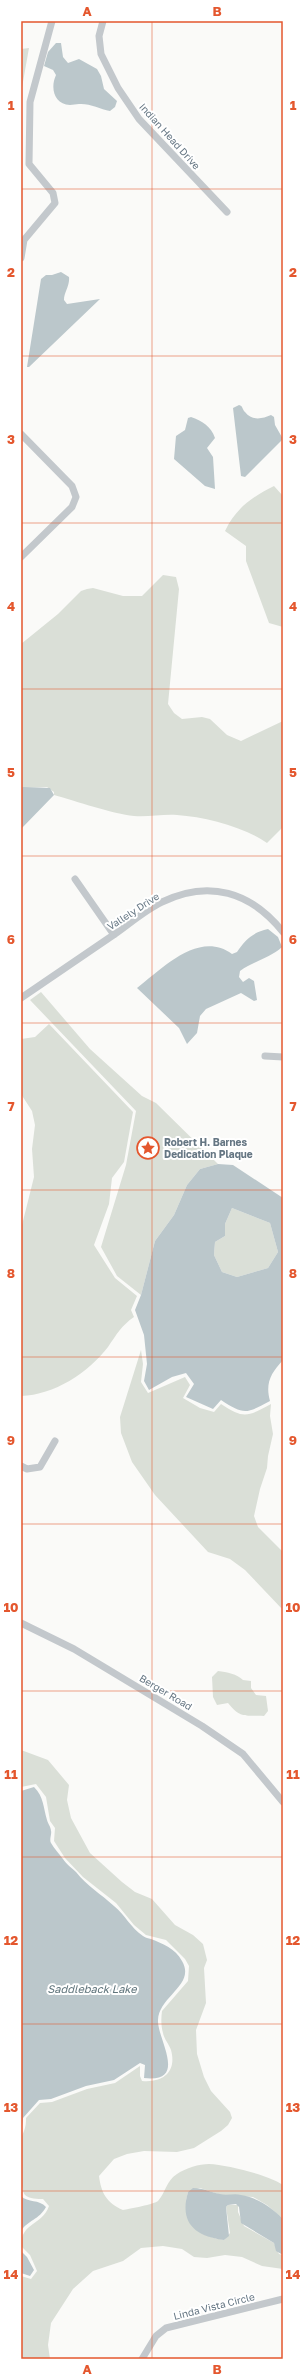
<svg xmlns="http://www.w3.org/2000/svg" width="304" height="2380" font-family="'Golos Text',sans-serif">
	<style>
		.green { fill: #dadfd7 }
		.water { fill: #bbc7cb; fill-rule: evenodd }
		.lines { fill: none; stroke-linecap: round; stroke-linejoin: round }
		.minor { stroke: #c3c8cc; stroke-width: 7 }
		.grid { fill: none; stroke: #e4572e; stroke-width: 1; stroke-opacity: 0.55 }
		.labels { text-anchor: middle; dominant-baseline: central; stroke-width: 4; stroke-linejoin: round; paint-order: stroke }
		.street-label { font-size: 10px; fill: #657683; stroke: #fff }
		.poi-label { font-size: 10px; font-weight: bold; fill: #657683; stroke: #fff; text-anchor: start }
		.water-label { font-size: 11px; font-style: italic; fill: #60757c; stroke: #fff }
		.neatline { fill: none; stroke: #e4572e; stroke-width: 1.5 }
		.grid-label { font-size: 13px; text-anchor: middle; font-weight: bold; fill: #e4572e }
	</style>
	<rect width="100%" height="100%" fill="#fafaf8"/>
	<!-- green -->
	<path class="green" d="M 29,48 L 21,93 L 21,49 Z
		M 274,486 L 283,496 L 283,627 L 269,623 L 246,561 L 246,546 L 225,531 C 236,508 252,497 274,486 Z
		M 163,575 L 176,577 L 179,589 L 168,704 L 174,713 L 182,719 L 202,717 L 210,719 L 227,735 L 241,741 L 283,721 L 283,827 L 267,843 C 244,827 206,817 177,815 C 163,814 149,817 134,816 C 113,814 76,801 54,795 L 54,792 L 47,787 L 21,788 L 21,644 L 58,614 L 81,591 L 87,589 L 93,588 L 123,596 L 142,596 Z
		M 41,992 L 90,1049 L 142,1096 L 156,1103 L 218,1164 L 200,1169 L 187,1185 L 174,1215 L 155,1241 L 141,1295 L 117,1276 L 101,1247 L 126,1165 L 136,1111 L 30,1000 Z
		M 49,1024 L 133,1112 L 124,1162 L 112,1178 L 109,1204 L 94,1245 L 115,1278 L 137,1296 L 131,1310 L 134,1317 C 122,1325 116,1335 108,1347 C 88,1373 54,1395 21,1396 L 21,1229 L 34,1177 L 32,1149 L 35,1125 L 32,1111 L 21,1094 L 21,1039 L 35,1037 Z
		M 232,1208 L 270,1223 L 278,1252 L 268,1268 L 237,1277 L 222,1272 L 214,1255 L 215,1242 L 225,1236 L 225,1224 Z
		M 141,1350 L 143,1364 L 141,1382 L 148,1393 L 185,1377 L 190,1385 L 183,1398 L 200,1408 L 214,1412 L 221,1404 C 244,1419 247,1417 271,1404 L 270,1416 L 273,1434 L 268,1456 L 267,1468 L 260,1489 L 254,1516 L 258,1527 L 283,1552 L 283,1610 L 245,1570 L 230,1559 L 208,1552 L 155,1495 L 132,1462 L 121,1433 L 120,1417 Z
		M 218,1671 C 227,1672 237,1674 243,1680 L 251,1681 L 251,1688 L 256,1695 L 266,1696 L 268,1711 L 264,1716 C 245,1715 241,1719 228,1703 L 217,1705 L 213,1697 L 212,1677 Z
		M 21,1750 L 48,1760 L 69,1785 L 67,1800 L 71,1818 L 90,1853 L 122,1882 L 135,1892 L 152,1899 L 175,1925 L 193,1935 L 203,1944 L 207,1960 L 204,1968 L 206,2003 L 196,2030 L 197,2054 L 204,2077 L 211,2091 L 230,2112 L 232,2118 L 228,2125 L 221,2131 L 194,2148 L 177,2152 L 144,2151 L 127,2154 L 114,2159 L 99,2176 C 101,2193 107,2203 123,2210 C 129,2209 155,2204 158,2201 C 166,2192 166,2181 177,2174 C 186,2168 199,2164 209,2164 C 228,2165 268,2175 283,2185 L 283,2219 L 267,2205 L 253,2197 L 221,2195 L 200,2188 L 188,2192 C 180,2221 197,2236 224,2240 L 230,2233 L 226,2207 L 228,2205 L 238,2205 L 238,2212 L 244,2226 L 274,2243 L 279,2254 L 283,2255 L 283,2269 L 262,2266 L 242,2257 L 225,2255 L 207,2258 L 194,2257 L 182,2249 L 163,2246 L 141,2248 L 123,2261 L 93,2271 L 73,2289 L 51,2323 L 48,2345 L 50,2359 L 21,2359 L 21,2276 L 31,2279 L 37,2271 L 30,2255 L 21,2246 C 21,2222 42,2226 49,2206 L 43,2199 C 38,2199 29,2199 25,2195 C 20,2190 19,2147 21,2139 C 24,2130 26,2129 26,2118 L 40,2103 L 52,2102 L 87,2089 L 115,2083 L 140,2066 L 140,2076 L 142,2081 C 163,2083 177,2072 171,2050 C 169,2044 164,2039 163,2033 C 161,2026 161,2019 162,2011 L 188,1981 L 189,1966 L 185,1959 L 166,1940 L 146,1935 L 134,1925 L 116,1903 L 83,1877 L 65,1858 L 54,1841 L 55,1828 L 50,1821 L 46,1797 L 36,1784 L 21,1787 Z"/>
	<!-- water -->
	<path class="water" d="M 56,43 L 61,43 L 63,57 L 68,63 L 79,59 L 97,69 L 101,76 L 104,89 L 117,101 L 115,107 L 110,111 C 100,109 89,103 79,104 C 76,104 73,105 70,105 C 54,104 50,88 56,75 L 53,70 L 44,66 L 48,52 Z
		M 61,272 L 69,277 C 70,286 64,292 64,300 L 67,304 L 100,299 L 29,367 L 27,367 L 41,279 L 46,275 L 52,275 Z
		M 239,405 C 243,406 242,409 245,412 C 252,421 262,419 271,415 L 274,417 L 275,425 L 283,439 L 245,477 L 241,476 L 233,408 Z
		M 191,417 C 202,421 211,426 215,438 L 207,448 L 213,457 L 215,489 L 205,486 L 174,459 L 176,436 L 185,430 L 188,418 Z
		M 23,787 L 50,788 L 54,795 L 21,829 L 21,788 Z
		M 268,929 L 278,937 L 282,947 C 270,958 254,961 240,971 L 239,977 L 243,982 L 249,978 L 254,981 L 257,1000 L 254,1001 L 241,993 L 206,1009 L 200,1016 L 197,1033 L 187,1044 L 179,1028 L 137,988 C 163,968 199,930 232,954 L 237,952 C 245,940 253,932 268,929 Z
		M 218,1164 L 233,1165 L 283,1198 L 283,1360 C 271,1373 265,1383 270,1401 C 246,1414 244,1415 221,1400 L 213,1409 L 186,1397 L 194,1384 L 186,1373 L 172,1377 L 149,1390 L 144,1381 L 147,1364 L 144,1335 L 135,1310 L 141,1295 L 155,1241 L 174,1215 L 187,1185 L 200,1169 ZM 232,1208 L 270,1223 L 278,1252 L 268,1268 L 237,1277 L 222,1272 L 214,1255 L 215,1242 L 225,1236 L 225,1224 Z
		M 34,1787 C 44,1797 43,1807 47,1820 C 48,1824 51,1827 51,1831 C 52,1833 49,1840 51,1843 C 54,1848 59,1854 63,1859 C 66,1864 72,1868 76,1872 C 87,1886 101,1894 114,1906 C 125,1915 131,1928 143,1936 C 146,1938 148,1938 151,1939 C 163,1944 175,1948 182,1961 C 196,1985 159,1996 158,2020 C 157,2039 189,2083 144,2078 L 145,2065 L 140,2063 L 114,2080 L 86,2086 L 51,2099 L 39,2100 L 23,2118 L 21,2133 L 21,1791 Z
		M 193,2188 C 203,2188 210,2192 220,2194 C 227,2196 234,2193 241,2195 C 258,2198 271,2207 283,2219 L 283,2255 L 276,2251 L 274,2243 L 241,2223 L 239,2207 L 236,2204 L 228,2205 L 226,2207 L 229,2236 L 224,2240 C 195,2236 179,2223 188,2192 Z
		M 21,2196 C 28,2203 39,2199 46,2207 C 39,2220 28,2220 21,2231 Z
		M 21,2251 L 27,2257 L 34,2270 L 30,2276 L 21,2273 Z"/>
	<g class="lines">
		<!-- minor -->
		<path class="minor" d="M 103,21 L 99,36 L 101,54 L 118,88 L 139,119 L 227,212
			M 21,258 L 24,240 L 55,203 L 53,193 L 29,164 L 30,102 L 52,21
			M 21,434 L 72,486 L 76,497 L 72,507 L 21,557
			M 75,879 L 114,935
			M 21,998 C 50,978 80,958 109,938 C 126,927 143,911 162,902 C 209,879 251,892 283,932
			M 265,1056 L 283,1057
			M 21,1466 L 27,1469 L 40,1467 L 55,1441
			M 21,1623 L 74,1649 L 202,1726 L 243,1754 L 283,1802
			M 142,2359 L 156,2336 L 166,2328 L 283,2299"/>
	</g>
	<!-- grid -->
	<path class="grid" d="M 152,21 L 152,2359M 21,189 L 283,189M 21,356 L 283,356M 21,523 L 283,523M 21,689 L 283,689M 21,856 L 283,856M 21,1023 L 283,1023M 21,1190 L 283,1190M 21,1357 L 283,1357M 21,1524 L 283,1524M 21,1691 L 283,1691M 21,1857 L 283,1857M 21,2024 L 283,2024M 21,2191 L 283,2191"/>
	<!-- icons -->
	<defs>
		<g id="sight-ring" transform="scale(1.15)"><circle r="9.5" fill="#fff" stroke="#e4572e" stroke-width="1.5"/><path d="M0-6L1.8-2.2L6-1.7L2.9 1.2L3.7 5.4L0 3.3L-3.7 5.4L-2.9 1.2L-6-1.7L-1.8-2.2Z" fill="#e4572e"/></g>
	</defs>
	<g fill-rule="evenodd">
		<use href="#sight-ring" x="148" y="1148"/>
	</g>
	<g class="labels">
		<!-- street labels -->
		<g class="street-label">
			<text transform="translate(170 136) rotate(48)">Indian Head Drive</text>
			<text transform="translate(133 911) rotate(-33)">Vallely Drive</text>
			<text transform="translate(166 1692) rotate(31)">Berger Road</text>
			<text transform="translate(214 2306) rotate(-14)">Linda Vista Circle</text>
		</g>
		<!-- poi labels -->
		<g class="poi-label">
			<text x="164" y="1142">Robert H. Barnes<tspan x="164" dy="12">Dedication Plaque</tspan></text>
		</g>
		<!-- water labels -->
		<g class="water-label">
			<text x="92" y="1988">Saddleback Lake</text>
		</g>
	</g>
	<!-- border -->
	<rect width="304" height="2380" fill="none" stroke="#ffffff" stroke-width="44"/>
	<rect x="22" y="22" width="260" height="2336" class="neatline"/>
	<g class="grid-label">
		<text x="87" y="16">A</text>
		<text x="217" y="16">B</text>
		<text x="11" y="110">1</text>
		<text x="293" y="110">1</text>
		<text x="11" y="277">2</text>
		<text x="293" y="277">2</text>
		<text x="11" y="444">3</text>
		<text x="293" y="444">3</text>
		<text x="11" y="611">4</text>
		<text x="293" y="611">4</text>
		<text x="11" y="777">5</text>
		<text x="293" y="777">5</text>
		<text x="11" y="944">6</text>
		<text x="293" y="944">6</text>
		<text x="11" y="1111">7</text>
		<text x="293" y="1111">7</text>
		<text x="11" y="1278">8</text>
		<text x="293" y="1278">8</text>
		<text x="11" y="1445">9</text>
		<text x="293" y="1445">9</text>
		<text x="11" y="1612">10</text>
		<text x="293" y="1612">10</text>
		<text x="11" y="1779">11</text>
		<text x="293" y="1779">11</text>
		<text x="11" y="1945">12</text>
		<text x="293" y="1945">12</text>
		<text x="11" y="2112">13</text>
		<text x="293" y="2112">13</text>
		<text x="11" y="2279">14</text>
		<text x="293" y="2279">14</text>
		<text x="87" y="2374">A</text>
		<text x="217" y="2374">B</text>
	</g>
</svg>
